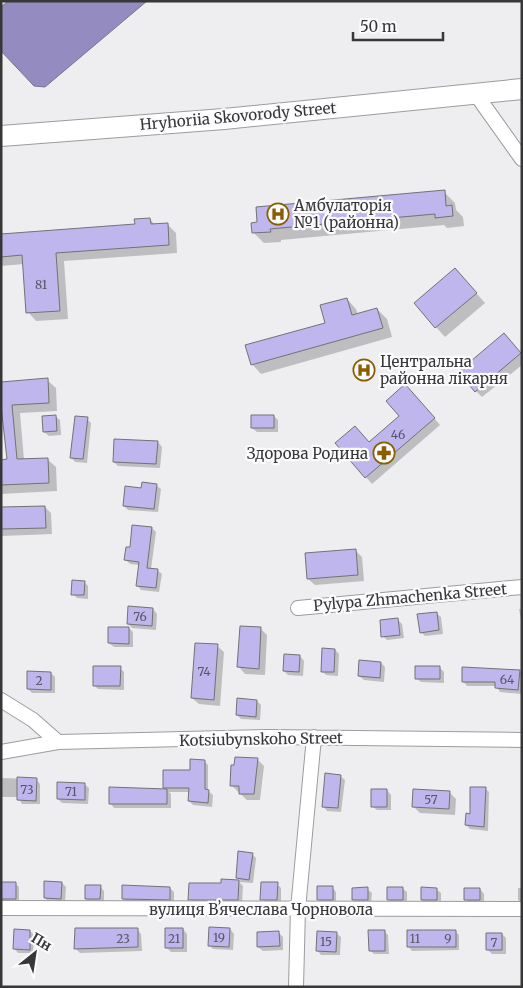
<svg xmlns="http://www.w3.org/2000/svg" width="523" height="988" font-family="Merriweather,serif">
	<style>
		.water { fill: #948cc0; stroke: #787297 }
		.shadow { fill: #0003 }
		.building { fill: #beb6ed; stroke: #727275 }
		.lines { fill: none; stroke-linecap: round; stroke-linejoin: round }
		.street-casing { stroke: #9c9b9e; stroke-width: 16 }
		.secondary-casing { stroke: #9c9b9e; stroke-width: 22 }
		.street { stroke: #fff; stroke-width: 14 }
		.secondary { stroke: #fff; stroke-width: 20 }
		.labels { text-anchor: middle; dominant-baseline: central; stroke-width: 4.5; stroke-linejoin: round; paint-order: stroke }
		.number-label { font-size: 12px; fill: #595765 }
		.street-label { font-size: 15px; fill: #373738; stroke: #fbfbfe }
		.poi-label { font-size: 15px; fill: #373738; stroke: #fbfbfe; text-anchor: start }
	</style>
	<rect width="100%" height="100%" fill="#eeeef1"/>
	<!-- water -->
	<path class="water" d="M 8,1 L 147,1 L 45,87 L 34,86 L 1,51 L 1,7 Z"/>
	<!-- shadow -->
	<path class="shadow" d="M 444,192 L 455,203 L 456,210 L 463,217 L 464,226 L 447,228 L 444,225 L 281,240 L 281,242 L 264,243 L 253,232 Z
		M 150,219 L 155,225 L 167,224 L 176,233 L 177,253 L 64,261 L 68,319 L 36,321 L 28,312 L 24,264 L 1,266 L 1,235 L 136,226 Z
		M 455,269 L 485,303 L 445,337 L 436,327 Z
		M 347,299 L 356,309 L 358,315 L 377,309 L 387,319 L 392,337 L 261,374 L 252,364 L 326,323 Z
		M 510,341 L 522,355 L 522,365 L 482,397 L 476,391 Z
		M 47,380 L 56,388 L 57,411 L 20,413 L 24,460 L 47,459 L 56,467 L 57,491 L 1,494 L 1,461 L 9,461 L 4,415 L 1,415 L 1,383 Z
		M 412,392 L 440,425 L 372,484 L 336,443 L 369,443 L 401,416 Z
		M 55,416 L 60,420 L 61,435 L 49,436 L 44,432 Z
		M 274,416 L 278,420 L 278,432 L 257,432 L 252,428 Z
		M 87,419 L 91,423 L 87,463 L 75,462 L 71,457 Z
		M 158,442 L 162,447 L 160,468 L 118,466 L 114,462 Z
		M 156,485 L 161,489 L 158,512 L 128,510 L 124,506 L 142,489 Z
		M 45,507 L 51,513 L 52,534 L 1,536 L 1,508 Z
		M 152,528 L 156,532 L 151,569 L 157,570 L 162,574 L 159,592 L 141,590 L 137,585 L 139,565 L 130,564 L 126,560 L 131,549 Z
		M 355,550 L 362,557 L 364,581 L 315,585 L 308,579 Z
		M 84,582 L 88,586 L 88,599 L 77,598 L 73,594 Z
		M 129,608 L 153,609 L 157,614 L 156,630 L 132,628 L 128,624 Z
		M 519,609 L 522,609 L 522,625 Z
		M 436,613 L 441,617 L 443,634 L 425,636 L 421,632 Z
		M 398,620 L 402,624 L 404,638 L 387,640 L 383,636 Z
		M 129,628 L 133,632 L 133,647 L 114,647 L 109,643 Z
		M 261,629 L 267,635 L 265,675 L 245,674 L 239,667 Z
		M 217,646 L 224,652 L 220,706 L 199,704 L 192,698 Z
		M 335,650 L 339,654 L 338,676 L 326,675 L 322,671 Z
		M 300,656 L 304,661 L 303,676 L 288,675 L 284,671 Z
		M 381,663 L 385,667 L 384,682 L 364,680 L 359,676 Z
		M 120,668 L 124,672 L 124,690 L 98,689 L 94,685 Z
		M 440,668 L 444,672 L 444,683 L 421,682 L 416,678 Z
		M 519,671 L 522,673 L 522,694 L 500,692 L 496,686 L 467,686 L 463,681 Z
		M 51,673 L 55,677 L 55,693 L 32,693 L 28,689 Z
		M 257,701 L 261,705 L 260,720 L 241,719 L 237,715 Z
		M 257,759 L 264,766 L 260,800 L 247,800 L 231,785 Z
		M 204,761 L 208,765 L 208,791 L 213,795 L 212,807 L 193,805 L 189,801 L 190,792 L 169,792 L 171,794 L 171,808 L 114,808 L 110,803 L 110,788 L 166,790 L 164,788 Z
		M 340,776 L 345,780 L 341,812 L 327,811 L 323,806 Z
		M 1,778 L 36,779 L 40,784 L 40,804 L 22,804 L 18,797 L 1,797 Z
		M 84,784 L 89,788 L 88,804 L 62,803 L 58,799 Z
		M 485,788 L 489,792 L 488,831 L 470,829 L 466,825 Z
		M 387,790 L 391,795 L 391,810 L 377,810 L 372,806 Z
		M 449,792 L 456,799 L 455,815 L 420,813 L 413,806 Z
		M 252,854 L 256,858 L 253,883 L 239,882 L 243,886 L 242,903 L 194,903 L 190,899 L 222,885 L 222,880 L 241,881 L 237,878 Z
		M 1,883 L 15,883 L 19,887 L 19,903 L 1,903 Z
		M 62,883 L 66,887 L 65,903 L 49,902 L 45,898 Z
		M 277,884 L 281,888 L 281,903 L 266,903 L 262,899 Z
		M 100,886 L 104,891 L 104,903 L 90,903 L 86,899 Z
		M 332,887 L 336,892 L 336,904 L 322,904 L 318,899 Z
		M 170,888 L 174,892 L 174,903 L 127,903 L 123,899 Z
		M 402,888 L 407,892 L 407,904 L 393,904 L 388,899 Z
		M 518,888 L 522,888 L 522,903 L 518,900 Z
		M 367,889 L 372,893 L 371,904 L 357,904 L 353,899 Z
		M 436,889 L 441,893 L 441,904 L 426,904 L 422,900 Z
		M 480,889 L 484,894 L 484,904 L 470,904 L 466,900 Z
		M 137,929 L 141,934 L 142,951 L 80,953 L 76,949 Z
		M 183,929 L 187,934 L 187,952 L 171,952 L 167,948 Z
		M 230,929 L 234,934 L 233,950 L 213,949 L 209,945 Z
		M 30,931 L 34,935 L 33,953 L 18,953 L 14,948 Z
		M 384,931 L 388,935 L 389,954 L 374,954 L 370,950 Z
		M 455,931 L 459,935 L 459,950 L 412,951 L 408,946 Z
		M 279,933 L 283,937 L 283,950 L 263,951 L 258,947 Z
		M 336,933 L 341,937 L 340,955 L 321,955 L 317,950 Z
		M 502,934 L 506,938 L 506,954 L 492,954 L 488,950 Z"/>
	<!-- building -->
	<path class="building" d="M 445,190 L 446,206 L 452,205 L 453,216 L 435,218 L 435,214 L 270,229 L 271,232 L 252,233 L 251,223 L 257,222 L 256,207 Z
		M 150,218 L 151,224 L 168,223 L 169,245 L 56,253 L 60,311 L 26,313 L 22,255 L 1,257 L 1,234 L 135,224 L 134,219 Z
		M 455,268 L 477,293 L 435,328 L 414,303 Z
		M 347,298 L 352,315 L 377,308 L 383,328 L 251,365 L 245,345 L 325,323 L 320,305 Z
		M 504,333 L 521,353 L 475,392 L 458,372 Z
		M 48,378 L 49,403 L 12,405 L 17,459 L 48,458 L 49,483 L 1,485 L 1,460 L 7,459 L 1,406 L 1,382 Z
		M 405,384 L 435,418 L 365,478 L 335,443 L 355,426 L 369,442 L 399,416 L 386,401 Z
		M 56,415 L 57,431 L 43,432 L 42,416 Z
		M 251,415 L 274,415 L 274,428 L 251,428 Z
		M 75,416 L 88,417 L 83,459 L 70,458 Z
		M 114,439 L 158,441 L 156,464 L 113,462 Z
		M 142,482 L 157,484 L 154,509 L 123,506 L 125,486 L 141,488 Z
		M 45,506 L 46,528 L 1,529 L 1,507 Z
		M 132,525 L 152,527 L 147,568 L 158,569 L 156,588 L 136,586 L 139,562 L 124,560 L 126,547 L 130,547 Z
		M 356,549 L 358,575 L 307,579 L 305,553 Z
		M 72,580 L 85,581 L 84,595 L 71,595 Z
		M 128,606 L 153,608 L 152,626 L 127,624 Z
		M 437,612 L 439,630 L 420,633 L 417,614 Z
		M 398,618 L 400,635 L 381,637 L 380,620 Z
		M 240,626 L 261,627 L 259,669 L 237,667 Z
		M 108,627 L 129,627 L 129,644 L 108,643 Z
		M 195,643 L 218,644 L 214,700 L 191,698 Z
		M 322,648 L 335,649 L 334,672 L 321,672 Z
		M 284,654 L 300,655 L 299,672 L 283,671 Z
		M 359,660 L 381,662 L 380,678 L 358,676 Z
		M 93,666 L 121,666 L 120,686 L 93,686 Z
		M 415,666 L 440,666 L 440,679 L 415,679 Z
		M 462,667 L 520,670 L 518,690 L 495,688 L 495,682 L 462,682 Z
		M 27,671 L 51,672 L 51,690 L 27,689 Z
		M 237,698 L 257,700 L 256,717 L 236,715 Z
		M 235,757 L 258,758 L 254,794 L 239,794 L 239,786 L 230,786 L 231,765 L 234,765 Z
		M 190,759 L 205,760 L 205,789 L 209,790 L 208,803 L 188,801 L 189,788 L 163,788 L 163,770 L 190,770 Z
		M 325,773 L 341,775 L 338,808 L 322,807 Z
		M 17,777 L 37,778 L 36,801 L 17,800 Z
		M 57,782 L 85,783 L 85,800 L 57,799 Z
		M 109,787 L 167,789 L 167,804 L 109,804 Z
		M 470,787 L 486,787 L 484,827 L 465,825 L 466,813 L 470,814 Z
		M 371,789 L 387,789 L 387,807 L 371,807 Z
		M 413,789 L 450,791 L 449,809 L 412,807 Z
		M 238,851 L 253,853 L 249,880 L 236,878 Z
		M 221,879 L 239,880 L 238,900 L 188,900 L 189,883 L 221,883 Z
		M 44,881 L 62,882 L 61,899 L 44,898 Z
		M 1,882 L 16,882 L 16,899 L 1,899 Z
		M 261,882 L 278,882 L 277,900 L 260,900 Z
		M 85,885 L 101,885 L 100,899 L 85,899 Z
		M 122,885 L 170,887 L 170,900 L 122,899 Z
		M 317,886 L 333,886 L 333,900 L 317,900 Z
		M 368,887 L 368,900 L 352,900 L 352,888 Z
		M 387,887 L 403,887 L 403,900 L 387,900 Z
		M 421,887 L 437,888 L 437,900 L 421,900 Z
		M 464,888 L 480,888 L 480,900 L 464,900 Z
		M 209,927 L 230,928 L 229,947 L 208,946 Z
		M 75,928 L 138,928 L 138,947 L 74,949 Z
		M 165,928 L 183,928 L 183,948 L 165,948 Z
		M 14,929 L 30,930 L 30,950 L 13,949 Z
		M 368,930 L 385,930 L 385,951 L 369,951 Z
		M 407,930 L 456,930 L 456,947 L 407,947 Z
		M 279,931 L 280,946 L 257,947 L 257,932 Z
		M 317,931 L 337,932 L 336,952 L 316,951 Z
		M 486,933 L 502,933 L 502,950 L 486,950 Z"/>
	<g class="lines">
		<!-- street casing -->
		<g class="street-casing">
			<path id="street" d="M 475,93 L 522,159
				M 298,608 L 522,587
				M 1,700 L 33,720 L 58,742
				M 1,752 L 58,742 L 268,737 L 522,740
				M 1,908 L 522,909
				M 296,987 L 298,909 L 314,737"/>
		</g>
		<!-- secondary casing -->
		<g class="secondary-casing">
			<path id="secondary" d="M 1,136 L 224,119 L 522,89"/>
		</g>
		<!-- street -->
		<use href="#street" class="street"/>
		<!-- secondary -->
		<use href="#secondary" class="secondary"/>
	</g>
	<!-- icons -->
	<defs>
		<g id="hospital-ring" transform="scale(1.125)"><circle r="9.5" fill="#fbfbfe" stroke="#8a5e00" stroke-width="1.5"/><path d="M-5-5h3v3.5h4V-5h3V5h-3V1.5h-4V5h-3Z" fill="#8a5e00"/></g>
		<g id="pharmacy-ring" transform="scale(1.125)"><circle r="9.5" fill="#fbfbfe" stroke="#8a5e00" stroke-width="1.5"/><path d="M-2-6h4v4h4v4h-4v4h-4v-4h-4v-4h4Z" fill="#8a5e00"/></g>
	</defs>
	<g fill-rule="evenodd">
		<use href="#hospital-ring" x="278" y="214"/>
		<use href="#hospital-ring" x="364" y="370"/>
		<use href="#pharmacy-ring" x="384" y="453"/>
	</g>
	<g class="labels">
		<!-- number labels -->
		<g class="number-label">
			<text x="41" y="284">81</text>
			<text x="398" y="434">46</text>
			<text x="140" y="616">76</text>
			<text x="204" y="671">74</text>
			<text x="507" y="679">64</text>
			<text x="39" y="680">2</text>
			<text x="27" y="789">73</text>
			<text x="71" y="791">71</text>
			<text x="431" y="799">57</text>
			<text x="219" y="937">19</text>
			<text x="123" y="938">23</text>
			<text x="174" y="938">21</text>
			<text x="415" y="938">11</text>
			<text x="448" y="938">9</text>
			<text x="326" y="941">15</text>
			<text x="494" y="942">7</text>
		</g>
		<!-- street labels -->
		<g class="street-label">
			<text transform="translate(238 116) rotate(-5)">Hryhoriia Skovorody Street</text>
			<text transform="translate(410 597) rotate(-5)">Pylypa Zhmachenka Street</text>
			<text transform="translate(261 739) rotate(-1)">Kotsiubynskoho Street</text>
			<text x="261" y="909">вулиця Вʼячеслава Чорновола</text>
		</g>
		<!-- poi labels -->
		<g class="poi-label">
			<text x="294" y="205">Амбулаторія<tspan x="294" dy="17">№1 (районна)</tspan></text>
			<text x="380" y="361">Центральна<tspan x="380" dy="17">районна лікарня</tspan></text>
			<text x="368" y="453" text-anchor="end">Здорова Родина</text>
		</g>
	</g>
	<!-- border -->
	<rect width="523" height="988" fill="none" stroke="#373738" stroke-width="5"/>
	<!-- north arrow -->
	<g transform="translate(35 953) rotate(30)" stroke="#fbfbfe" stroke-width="4" paint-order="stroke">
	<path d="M0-4L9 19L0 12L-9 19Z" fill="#373738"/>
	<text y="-8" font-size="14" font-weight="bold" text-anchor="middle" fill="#373738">Пн</text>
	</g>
	<!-- scale -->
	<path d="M353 32v8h90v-8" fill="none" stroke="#373738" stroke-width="2.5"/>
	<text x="360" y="32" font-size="15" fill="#373738" stroke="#fbfbfe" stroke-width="4" paint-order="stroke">50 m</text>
</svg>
